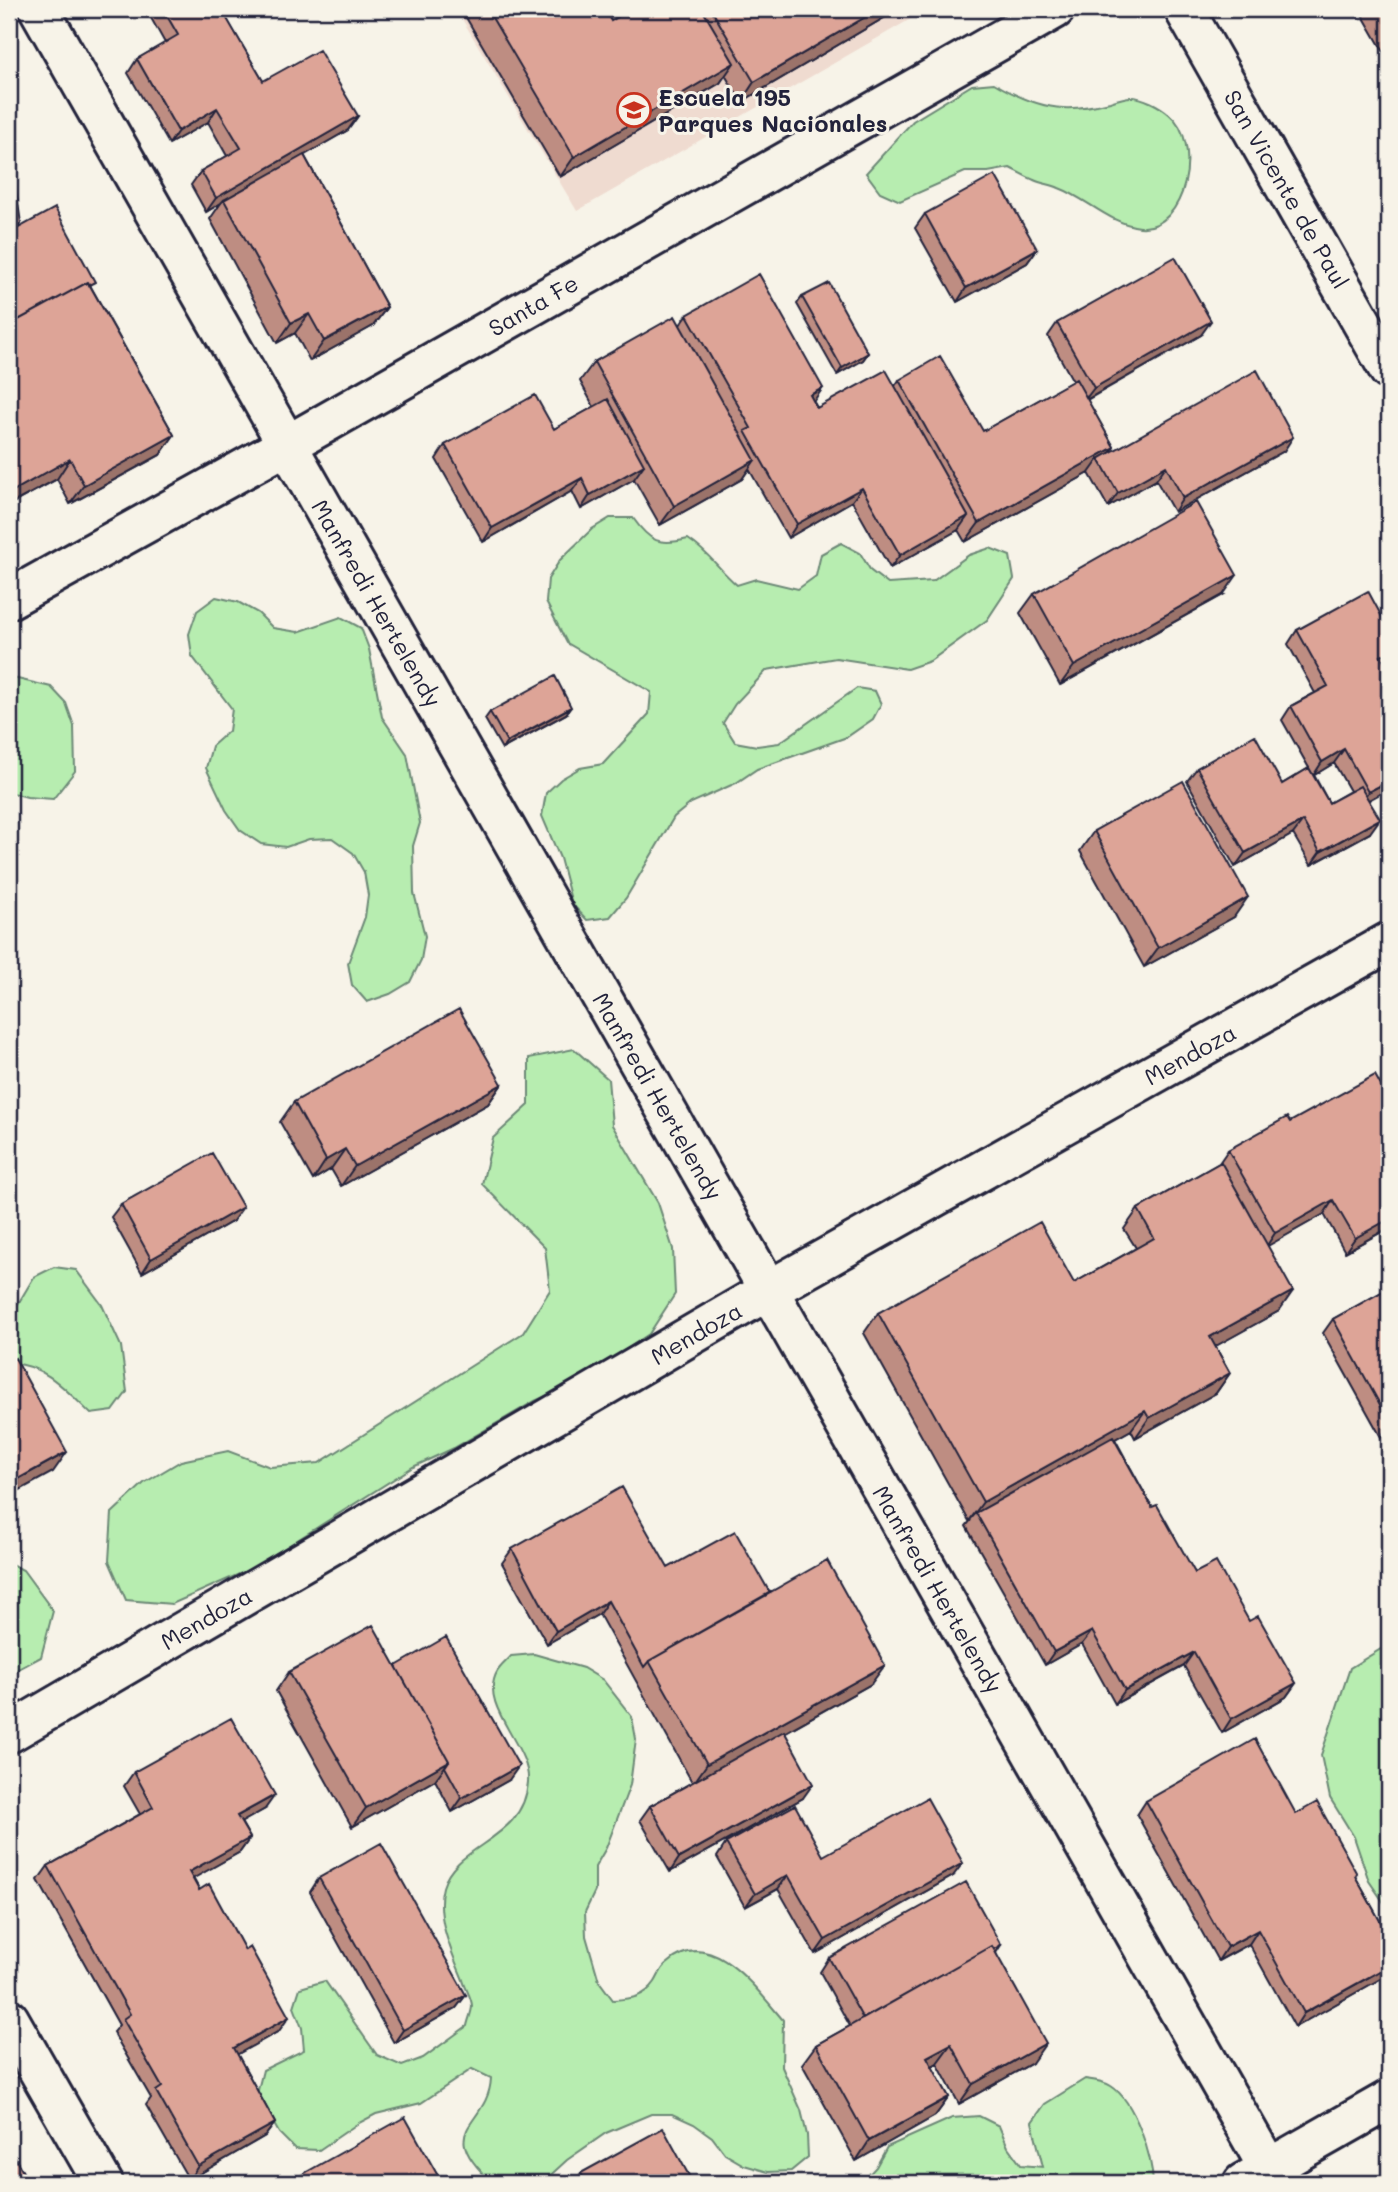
<svg xmlns="http://www.w3.org/2000/svg" width="1398" height="2192" font-family="Mali,sans-serif">
	<style>
		.built { fill: #efdbd0 }
		.green { fill: #b7edb0; stroke: #6c8876; stroke-width: 2 }
		.lines { fill: none; stroke-linecap: round; stroke-linejoin: round }
		.minor-casing { stroke: #22223b; stroke-width: 44 }
		.minor { stroke: #f7f3e8; stroke-width: 38 }
		.wall { fill: #be8d82; stroke: #22223b; stroke-width: 2; fill-rule: evenodd }
		.shaded-wall { fill: #9b736a; stroke: #22223b; stroke-width: 2 }
		.building { fill: #dda497; stroke: #22223b; stroke-width: 2 }
		.labels { text-anchor: middle; dominant-baseline: central; stroke-width: 6; stroke-linejoin: round; paint-order: stroke }
		.poi-label { font-size: 23px; font-weight: bold; fill: #22223b; stroke: #f7f3e8; text-anchor: start }
		.street-label { font-size: 23px; fill: #22223b; stroke: #f7f3e8 }
	</style>
	<rect width="100%" height="100%" fill="#f7f3e8"/>
	<filter id="ink" filterUnits="userSpaceOnUse"><feTurbulence type="fractalNoise" baseFrequency=".0143" numOctaves="2"/><feDisplacementMap in="SourceGraphic" scale="14" xChannelSelector="R" yChannelSelector="G"/><feConvolveMatrix kernelMatrix="1 2 1 2 8 2 1 2 1" color-interpolation-filters="sRGB"/></filter>
	<g filter="url(#ink)">
		<!-- built -->
		<path class="built" d="M 456,9 L 928,9 L 577,211 Z"/>
		<!-- green -->
		<path class="green" d="M 994,83 C 1014,95 1040,107 1063,108 C 1080,109 1094,106 1110,102 C 1116,100 1125,97 1131,97 C 1143,97 1160,106 1169,114 C 1204,142 1186,231 1140,227 C 1110,224 1086,198 1059,188 C 1051,184 1042,184 1034,180 C 1026,177 1018,172 1010,168 L 988,172 L 965,172 L 900,201 L 880,192 L 866,173 L 913,121 L 972,85 Z
			M 610,518 L 633,518 C 650,542 659,546 688,539 C 710,553 718,569 737,585 L 756,579 L 798,589 L 816,576 L 821,554 L 841,543 L 860,553 L 871,571 L 888,584 L 933,581 L 969,555 L 990,548 L 1010,556 L 1014,579 L 987,620 L 930,661 L 907,669 L 836,658 L 767,670 L 735,704 L 723,723 L 735,742 L 757,746 L 779,743 L 857,688 L 875,691 L 881,704 L 873,719 L 847,737 L 757,769 L 736,783 L 691,803 L 674,817 L 626,898 L 610,917 L 587,920 L 572,904 L 560,858 L 542,816 L 546,793 L 561,779 L 580,768 L 603,764 L 649,714 L 651,692 L 567,643 L 546,602 L 548,579 L 560,560 L 592,529 Z
			M 216,597 L 238,602 L 258,613 L 273,628 L 298,632 L 341,617 L 361,628 L 369,649 L 382,717 L 407,754 L 420,823 L 413,846 L 414,893 L 425,936 L 421,960 L 410,982 L 390,994 L 367,1002 L 352,985 L 348,963 L 365,917 L 368,895 L 364,872 L 353,853 L 332,838 L 309,839 L 286,847 L 261,844 L 240,830 L 226,810 L 206,768 L 212,746 L 229,731 L 232,709 L 192,656 L 189,634 L 197,611 Z
			M 9,677 L 51,687 L 66,703 L 74,726 L 75,771 L 53,799 L 27,797 L 9,792 Z
			M 574,1049 L 608,1079 L 612,1125 L 658,1203 L 673,1249 L 675,1294 L 649,1334 L 577,1382 L 535,1401 L 454,1448 L 413,1467 L 253,1568 L 172,1604 L 126,1600 L 109,1561 L 112,1513 L 144,1483 L 181,1461 L 228,1451 L 270,1467 L 319,1463 L 523,1333 L 550,1290 L 545,1248 L 482,1184 L 493,1138 L 529,1105 L 529,1058 Z
			M 54,1267 L 76,1270 L 102,1305 L 121,1346 L 127,1392 L 113,1411 L 91,1414 C 67,1391 45,1364 9,1363 L 9,1319 L 34,1277 Z
			M 9,1563 L 23,1570 L 53,1611 L 41,1657 L 9,1674 Z
			M 1389,1644 L 1389,1910 L 1369,1881 L 1354,1837 L 1330,1798 L 1321,1755 L 1350,1668 Z
			M 534,1654 L 583,1668 L 603,1680 L 632,1717 L 636,1739 L 630,1785 L 606,1848 L 595,1867 L 595,1891 L 585,1912 L 586,1936 L 599,1981 L 613,2000 C 630,1999 644,1998 655,1982 C 659,1976 661,1968 667,1964 C 710,1923 757,1990 783,2020 L 782,2067 L 801,2110 L 807,2135 L 808,2157 L 791,2171 L 768,2172 L 744,2165 L 725,2154 L 712,2137 L 694,2124 L 672,2114 L 651,2114 L 606,2133 L 567,2160 L 542,2183 L 493,2183 C 431,2127 489,2127 491,2078 L 472,2069 L 421,2103 L 376,2114 L 357,2124 L 319,2150 L 295,2149 L 279,2133 L 257,2094 L 263,2070 L 304,2050 L 302,2028 L 294,2007 L 300,1988 L 325,1981 L 377,2055 L 402,2066 L 423,2058 L 467,2026 C 468,2020 472,2012 472,2006 C 472,1998 465,1988 463,1980 C 452,1953 435,1916 443,1887 C 456,1843 524,1841 528,1782 C 531,1747 478,1706 497,1672 C 500,1666 507,1661 511,1656 Z
			M 1085,2079 C 1093,2080 1104,2081 1111,2086 C 1135,2101 1152,2156 1153,2183 L 861,2183 L 876,2167 L 887,2147 L 952,2118 L 979,2116 L 999,2126 L 1008,2147 L 1021,2165 L 1043,2167 L 1032,2122 L 1045,2104 Z"/>
		<g class="lines">
			<!-- minor casing -->
			<g class="minor-casing">
				<path id="minor" d="M 39,9 L 1277,2183
					M 1184,9 L 1389,370
					M 9,599 L 287,445 L 1055,9
					M 9,1733 L 769,1290 L 1389,942
					M 9,2019 L 103,2183
					M 1243,2183 L 1389,2100"/>
			</g>
			<!-- minor -->
			<use href="#minor" class="minor"/>
		</g>
		<!-- wall -->
		<path class="wall" d="M 146,9 L 238,9 L 225,16 L 263,81 L 358,116 L 348,130 L 304,155 L 387,307 L 373,326 L 310,361 L 295,333 L 277,343 L 210,219 L 221,203 L 206,212 L 191,185 L 201,171 L 227,156 L 208,122 L 169,144 L 128,73 L 137,59 L 165,43 Z
			M 461,9 L 604,9 L 611,21 L 631,9 L 899,9 L 741,102 L 725,75 L 720,83 L 560,177 Z
			M 1359,9 L 1389,9 L 1389,61 Z
			M 9,144 L 18,229 L 91,287 L 174,435 L 160,455 L 70,504 L 57,479 L 9,505 Z
			M 925,214 L 1037,249 L 1027,263 L 957,302 L 915,228 Z
			M 802,297 L 868,353 L 863,360 L 837,375 L 797,304 Z
			M 687,315 L 813,401 L 817,408 L 895,386 L 899,380 L 983,431 L 1073,381 L 1048,336 L 1057,323 L 1201,335 L 1087,400 L 1114,447 L 1111,452 L 1284,451 L 1174,512 L 1156,480 L 1108,507 L 1089,473 L 965,542 L 958,530 L 890,568 L 852,501 L 788,538 L 749,469 L 742,479 L 660,525 L 634,479 L 581,509 L 572,491 L 483,542 L 436,459 L 445,445 L 554,429 L 594,407 L 580,381 L 594,362 L 680,325 Z
			M 1034,594 L 1223,595 L 1060,685 L 1020,613 Z
			M 1297,630 L 1389,630 L 1389,660 L 1385,663 L 1369,800 L 1370,833 L 1311,865 L 1293,834 L 1235,867 L 1187,781 L 1197,768 L 1282,784 L 1309,768 L 1282,720 L 1291,706 L 1315,693 L 1288,644 ZM 1334,763 L 1350,791 L 1329,803 L 1314,775 Z
			M 490,712 L 566,714 L 502,749 L 485,719 Z
			M 1094,831 L 1234,917 L 1144,967 L 1080,851 Z
			M 502,1084 L 488,1104 L 341,1186 L 331,1169 L 313,1180 L 280,1122 L 294,1102 Z
			M 1290,1122 L 1389,1228 L 1345,1252 L 1324,1214 L 1267,1246 L 1279,1311 L 1215,1346 L 1230,1373 L 1216,1393 L 1135,1438 L 1131,1430 L 1115,1439 L 1152,1507 L 1195,1573 L 1249,1621 L 1296,1683 L 1286,1697 L 1222,1733 L 1184,1666 L 1115,1704 L 1082,1644 L 1045,1665 L 966,1526 L 971,1520 L 969,1521 L 864,1333 L 878,1313 L 1074,1283 L 1136,1248 L 1124,1229 L 1138,1209 L 1219,1163 L 1228,1150 Z
			M 121,1204 L 233,1221 L 142,1273 L 111,1217 Z
			M 1389,1288 L 1389,1432 L 1381,1437 L 1323,1333 L 1333,1319 Z
			M 512,1549 L 668,1568 L 770,1593 L 871,1684 L 784,1733 L 803,1798 L 670,1872 L 640,1820 L 650,1806 L 692,1782 L 599,1614 L 547,1644 L 502,1563 Z
			M 396,1666 L 509,1780 L 452,1812 L 435,1780 L 352,1827 L 276,1691 L 289,1672 Z
			M 134,1772 L 265,1809 L 241,1822 L 250,1838 L 240,1852 L 193,1878 L 279,2031 L 237,2054 L 275,2123 L 265,2136 L 189,2180 L 146,2105 L 151,2098 L 113,2032 L 119,2025 L 38,1880 L 48,1866 L 140,1814 L 124,1786 Z
			M 1146,1801 L 1296,1814 L 1355,1876 L 1389,1937 L 1389,1974 L 1295,2027 L 1249,1944 L 1218,1961 L 1137,1815 Z
			M 726,1843 L 823,1856 L 953,1876 L 815,1954 L 778,1889 L 745,1907 L 717,1857 Z
			M 319,1878 L 466,1995 L 456,2008 L 394,2043 L 310,1892 Z
			M 1001,1945 L 996,1953 L 1032,2063 L 959,2104 L 937,2063 L 932,2067 L 949,2097 L 935,2116 L 856,2161 L 802,2064 L 816,2045 L 850,2026 L 820,1972 L 829,1958 Z
			M 581,2173 L 693,2183 L 569,2183 L 577,2179 Z"/>
		<!-- shaded-wall -->
		<path class="shaded-wall" d="M 224,9 L 238,9 L 212,24 L 222,10 Z
			M 879,9 L 899,9 L 741,102 L 754,82 Z
			M 734,63 L 720,83 L 560,177 L 574,157 Z
			M 217,108 L 208,122 L 169,144 L 178,131 Z
			M 358,116 L 348,130 L 225,201 L 224,200 L 221,203 L 206,212 L 216,198 Z
			M 21,223 L 9,241 L 9,230 Z
			M 1037,249 L 1027,263 L 957,302 L 966,288 Z
			M 387,307 L 373,326 L 310,361 L 324,341 Z
			M 309,314 L 295,333 L 277,343 L 291,323 Z
			M 1211,321 L 1201,335 L 1084,401 L 1094,388 Z
			M 868,353 L 863,360 L 837,375 L 842,368 Z
			M 823,388 L 813,402 L 810,395 Z
			M 174,435 L 160,455 L 70,504 L 84,485 Z
			M 1293,437 L 1284,451 L 1174,512 L 1183,498 Z
			M 1114,447 L 1102,464 L 1099,459 L 1089,473 L 965,542 L 979,523 Z
			M 70,459 L 57,479 L 9,505 L 9,497 L 13,491 Z
			M 755,460 L 742,479 L 660,525 L 674,506 Z
			M 644,465 L 634,479 L 581,509 L 590,495 Z
			M 1166,466 L 1156,480 L 1108,507 L 1118,493 Z
			M 582,478 L 572,491 L 483,542 L 492,528 Z
			M 862,488 L 852,501 L 788,538 L 797,524 Z
			M 968,516 L 958,530 L 890,568 L 900,555 Z
			M 1237,575 L 1223,595 L 1060,685 L 1074,666 Z
			M 1389,652 L 1389,660 L 1372,670 L 1381,656 Z
			M 571,707 L 566,714 L 502,749 L 507,742 Z
			M 1344,749 L 1334,763 L 1313,776 L 1322,762 Z
			M 1389,781 L 1389,789 L 1358,806 L 1368,792 Z
			M 1380,819 L 1370,833 L 1311,865 L 1320,852 Z
			M 1303,821 L 1293,834 L 1235,867 L 1245,853 Z
			M 1248,897 L 1234,917 L 1144,967 L 1158,948 Z
			M 502,1084 L 488,1104 L 341,1186 L 355,1166 Z
			M 345,1149 L 331,1169 L 313,1180 L 326,1160 Z
			M 1333,1200 L 1324,1214 L 1266,1247 L 1275,1233 Z
			M 243,1207 L 233,1221 L 142,1273 L 151,1259 Z
			M 1389,1219 L 1389,1228 L 1345,1252 L 1355,1238 Z
			M 1293,1291 L 1279,1311 L 1196,1357 L 1210,1337 Z
			M 1230,1373 L 1216,1393 L 1135,1438 L 1149,1418 Z
			M 1145,1411 L 1131,1430 L 978,1516 L 976,1513 L 969,1521 L 983,1502 Z
			M 1389,1424 L 1389,1432 L 1381,1437 Z
			M 67,1452 L 53,1472 L 9,1496 L 9,1484 Z
			M 608,1601 L 599,1614 L 547,1644 L 556,1631 Z
			M 1092,1631 L 1082,1644 L 1045,1665 L 1054,1652 Z
			M 1194,1652 L 1184,1666 L 1115,1704 L 1125,1690 Z
			M 885,1665 L 871,1684 L 693,1784 L 707,1764 Z
			M 1296,1683 L 1286,1697 L 1222,1733 L 1231,1719 Z
			M 449,1761 L 435,1780 L 352,1827 L 366,1808 Z
			M 519,1766 L 509,1780 L 452,1812 L 462,1798 Z
			M 813,1784 L 803,1798 L 670,1872 L 679,1858 Z
			M 275,1795 L 265,1809 L 228,1830 L 237,1816 Z
			M 250,1838 L 240,1852 L 180,1886 L 189,1872 Z
			M 963,1863 L 953,1876 L 815,1954 L 825,1940 Z
			M 788,1875 L 778,1889 L 745,1907 L 755,1894 Z
			M 1258,1930 L 1249,1944 L 1218,1961 L 1227,1947 Z
			M 1389,1966 L 1389,1974 L 1295,2027 L 1304,2013 Z
			M 466,1995 L 456,2008 L 394,2043 L 403,2030 Z
			M 289,2017 L 279,2031 L 224,2062 L 234,2048 Z
			M 1046,2043 L 1032,2063 L 959,2104 L 973,2084 Z
			M 951,2044 L 937,2063 L 913,2077 L 927,2057 Z
			M 949,2097 L 935,2116 L 856,2161 L 869,2141 Z
			M 275,2123 L 265,2136 L 189,2180 L 198,2166 Z"/>
		<!-- building -->
		<path class="building" d="M 163,9 L 224,9 L 222,10 L 263,81 L 319,50 L 358,116 L 216,198 L 201,171 L 241,148 L 217,108 L 178,131 L 137,59 L 178,35 Z
			M 487,9 L 604,9 L 611,21 L 631,9 L 702,9 L 734,63 L 574,157 Z
			M 711,9 L 879,9 L 754,82 Z
			M 1384,9 L 1389,9 L 1389,18 Z
			M 9,144 L 21,223 L 9,230 Z
			M 304,155 L 387,307 L 324,341 L 309,314 L 291,323 L 224,200 Z
			M 995,175 L 1037,249 L 966,288 L 925,214 Z
			M 55,208 L 95,282 L 89,285 L 88,282 L 9,325 L 9,315 L 11,311 L 9,312 L 9,233 Z
			M 1175,257 L 1211,321 L 1094,388 L 1057,323 Z
			M 759,274 L 823,388 L 810,395 L 817,408 L 886,370 L 968,516 L 900,555 L 862,488 L 797,524 L 745,431 L 751,428 L 687,315 Z
			M 88,282 L 174,435 L 84,485 L 70,459 L 13,491 L 9,482 L 9,325 Z
			M 829,283 L 868,353 L 842,368 L 802,297 Z
			M 675,316 L 755,460 L 674,506 L 594,362 Z
			M 940,356 L 983,431 L 1076,379 L 1114,447 L 979,523 L 899,380 Z
			M 1257,370 L 1293,437 L 1183,498 L 1166,466 L 1118,493 L 1099,459 Z
			M 535,395 L 554,429 L 608,399 L 644,465 L 590,495 L 582,478 L 492,528 L 445,445 Z
			M 1196,502 L 1237,575 L 1074,666 L 1034,594 Z
			M 1368,591 L 1389,630 L 1389,652 L 1381,656 L 1389,671 L 1389,781 L 1368,792 L 1344,749 L 1322,762 L 1291,706 L 1328,686 L 1297,630 Z
			M 555,676 L 571,707 L 507,742 L 490,712 Z
			M 1255,735 L 1282,784 L 1309,768 L 1329,803 L 1360,786 L 1380,819 L 1320,852 L 1303,821 L 1245,853 L 1197,768 Z
			M 1183,781 L 1248,897 L 1158,948 L 1094,831 Z
			M 459,1009 L 502,1084 L 355,1166 L 345,1149 L 326,1160 L 294,1102 Z
			M 1375,1075 L 1389,1100 L 1389,1219 L 1355,1238 L 1333,1200 L 1275,1233 L 1228,1150 L 1287,1117 L 1290,1122 Z
			M 212,1153 L 243,1207 L 151,1259 L 121,1204 Z
			M 1221,1162 L 1293,1291 L 1210,1337 L 1230,1373 L 1149,1418 L 1145,1411 L 983,1502 L 878,1313 L 1040,1222 L 1074,1283 L 1154,1238 L 1138,1209 Z
			M 9,1165 L 15,1175 L 9,1179 Z
			M 1389,1288 L 1389,1421 L 1333,1319 Z
			M 15,1358 L 67,1452 L 9,1484 L 9,1362 Z
			M 1113,1437 L 1152,1507 L 1157,1505 L 1195,1573 L 1216,1562 L 1249,1621 L 1258,1616 L 1296,1683 L 1231,1719 L 1194,1652 L 1125,1690 L 1092,1631 L 1054,1652 L 976,1513 Z
			M 622,1487 L 668,1568 L 735,1531 L 770,1593 L 649,1661 L 644,1667 L 608,1601 L 556,1631 L 512,1549 Z
			M 827,1560 L 885,1665 L 707,1764 L 649,1661 Z
			M 373,1625 L 449,1761 L 366,1808 L 289,1672 Z
			M 446,1637 L 519,1766 L 462,1798 L 445,1767 L 449,1761 L 396,1666 Z
			M 231,1718 L 275,1795 L 237,1816 L 250,1838 L 189,1872 L 199,1890 L 209,1884 L 245,1950 L 250,1947 L 289,2017 L 234,2048 L 275,2123 L 198,2166 L 156,2091 L 162,2087 L 123,2019 L 130,2014 L 48,1866 L 153,1807 L 134,1772 Z
			M 784,1731 L 813,1784 L 679,1858 L 650,1806 Z
			M 1255,1739 L 1296,1814 L 1317,1802 L 1357,1874 L 1355,1876 L 1389,1937 L 1389,1966 L 1304,2013 L 1258,1930 L 1227,1947 L 1146,1801 Z
			M 927,1798 L 963,1863 L 825,1940 L 788,1875 L 755,1894 L 726,1843 L 795,1805 L 823,1856 Z
			M 381,1843 L 466,1995 L 403,2030 L 319,1878 Z
			M 966,1882 L 1001,1945 L 994,1949 L 992,1946 L 863,2019 L 829,1958 Z
			M 992,1946 L 1046,2043 L 973,2084 L 951,2044 L 927,2057 L 949,2097 L 869,2141 L 816,2045 Z
			M 405,2117 L 442,2183 L 287,2183 Z
			M 663,2128 L 693,2183 L 586,2183 L 581,2173 Z
			M 9,2147 L 29,2183 L 9,2183 Z
			M 577,2179 L 579,2183 L 569,2183 Z"/>
	</g>
	<!-- icons -->
	<defs>
		<g id="school-ring" transform="scale(1.75)"><circle r="9.5" fill="#f7f3e8" stroke="#c8321e" stroke-width="1.5"/><path d="M0-5L7-2L0 1L-7-2ZM-4 1L0 2.5L4 1V4Q0 6-4 4Z" fill="#c8321e"/></g>
	</defs>
	<g fill-rule="evenodd">
		<use href="#school-ring" x="634" y="110"/>
	</g>
	<g class="labels">
		<!-- poi labels -->
		<g class="poi-label">
			<text x="658" y="97">Escuela 195<tspan x="658" dy="26">Parques Nacionales</tspan></text>
		</g>
		<!-- street labels -->
		<g class="street-label">
			<text transform="translate(1287 189) rotate(60)">San Vicente de Paul</text>
			<text transform="translate(533 305) rotate(-30)">Santa Fe</text>
			<text transform="translate(377 603) rotate(60)">Manfredi Hertelendy</text>
			<text transform="translate(1190 1054) rotate(-29)">Mendoza</text>
			<text transform="translate(658 1096) rotate(60)">Manfredi Hertelendy</text>
			<text transform="translate(696 1333) rotate(-30)">Mendoza</text>
			<text transform="translate(938 1589) rotate(60)">Manfredi Hertelendy</text>
			<text transform="translate(206 1618) rotate(-30)">Mendoza</text>
		</g>
	</g>
	<!-- margin -->
	<rect width="1398" height="2192" fill="none" stroke="#f7f3e8" stroke-width="35"/>
	<rect x="18" y="18" width="1363" height="2157" fill="none" stroke="#22223b" stroke-width="2.5" filter="url(#ink)"/>
</svg>
